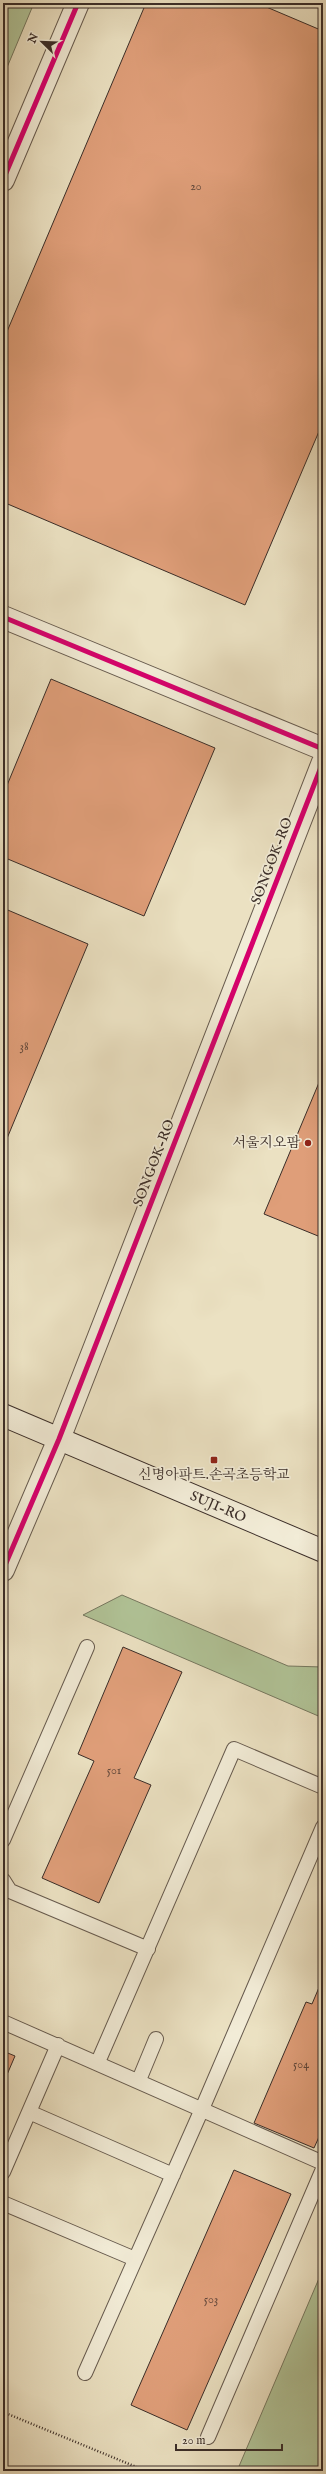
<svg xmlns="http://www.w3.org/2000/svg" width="326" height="2474" font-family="'IM FELL English','Noto Serif KR',serif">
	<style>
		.green { fill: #b1c498; stroke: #767860 }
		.building { fill: #df9e79; stroke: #3a2d28 }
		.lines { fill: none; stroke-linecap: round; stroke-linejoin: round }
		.service-casing { stroke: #665a4e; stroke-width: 16 }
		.minor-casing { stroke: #665a4e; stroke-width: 24 }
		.tertiary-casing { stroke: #665a4e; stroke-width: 24 }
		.secondary-casing { stroke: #3a2d28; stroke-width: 24 }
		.path { stroke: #3a2d28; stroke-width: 2.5; stroke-dasharray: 1 2; stroke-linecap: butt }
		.service { stroke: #f2ecd7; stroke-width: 14 }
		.minor { stroke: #f2ecd7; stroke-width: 22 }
		.tertiary { stroke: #f2ecd7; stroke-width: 22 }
		.secondary { stroke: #f2ecd7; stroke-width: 22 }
		.cycleway-casing { stroke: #f2ecd7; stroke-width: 8 }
		.cycleway { stroke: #d6006c; stroke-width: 5 }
		.poi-dot { fill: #8f2418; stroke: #f2ecd7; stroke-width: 1.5 }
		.labels { text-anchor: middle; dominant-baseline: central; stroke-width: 3.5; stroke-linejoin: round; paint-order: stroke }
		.number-label { font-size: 12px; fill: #63493c }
		.street-label { font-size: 14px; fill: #3a2d28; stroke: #f2ecd7 }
		.poi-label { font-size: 14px; fill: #3a2d28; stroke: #f2ecd7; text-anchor: end }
	</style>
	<rect width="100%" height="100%" fill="#ebe1c2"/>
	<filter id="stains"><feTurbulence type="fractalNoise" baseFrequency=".005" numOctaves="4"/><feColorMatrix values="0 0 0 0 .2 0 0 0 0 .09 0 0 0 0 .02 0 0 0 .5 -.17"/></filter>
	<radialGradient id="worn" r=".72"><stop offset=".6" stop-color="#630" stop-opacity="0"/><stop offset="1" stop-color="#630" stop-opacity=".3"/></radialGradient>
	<!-- green -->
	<path class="green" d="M 3,3 L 34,3 L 3,77 Z
		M 122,1595 L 288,1666 L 323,1667 L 323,1718 L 83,1615 Z
		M 323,2269 L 323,2471 L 237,2471 Z"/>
	<!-- building -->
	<path class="building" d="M 146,3 L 257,3 L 323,31 L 323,422 L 245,605 L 3,502 L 3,341 Z
		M 51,679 L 215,748 L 144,916 L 3,857 L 3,795 Z
		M 3,908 L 88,944 L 3,1148 Z
		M 323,1073 L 323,1238 L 264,1214 Z
		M 123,1647 L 182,1672 L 134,1778 L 151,1785 L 99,1903 L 42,1878 L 94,1761 L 78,1754 Z
		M 323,1978 L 323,2128 L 314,2148 L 254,2123 L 306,2002 L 312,2004 Z
		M 3,2051 L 15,2056 L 3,2084 Z
		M 234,2170 L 291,2194 L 187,2430 L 131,2405 Z"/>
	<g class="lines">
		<!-- service casing -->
		<g class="service-casing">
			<path id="service" d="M 3,1840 L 87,1647
				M 3,1880 L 10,1891 L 148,1949
				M 3,2022 L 323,2163
				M 98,2062 L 234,1749 L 323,1787
				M 139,2080 L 156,2039
				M 29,2112 L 173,2175
				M 3,2172 L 58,2045
				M 3,2203 L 135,2259
				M 85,2373 L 202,2109 L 323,1827
				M 208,2437 L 323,2169"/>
		</g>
		<!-- minor casing -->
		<g class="minor-casing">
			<path id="minor" d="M 3,180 L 78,3
				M 3,617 L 323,749"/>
		</g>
		<!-- tertiary casing -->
		<g class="tertiary-casing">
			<path id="tertiary" d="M 3,1570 L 59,1439 L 323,762"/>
		</g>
		<!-- secondary casing -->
		<g class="secondary-casing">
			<path id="secondary" d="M 3,1415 L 323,1551"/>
		</g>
		<!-- path -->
		<path class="path" d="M 3,2412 L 146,2471"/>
		<!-- service -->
		<use href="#service" class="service"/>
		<!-- minor -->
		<use href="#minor" class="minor"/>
		<!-- tertiary -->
		<use href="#tertiary" class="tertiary"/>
		<!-- secondary -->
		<use href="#secondary" class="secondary"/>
		<!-- cycleway casing -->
		<g class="cycleway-casing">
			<path id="cycleway" d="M 3,180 L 78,3
				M 3,617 L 323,749
				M 3,1570 L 59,1439 L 323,762"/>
		</g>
		<!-- cycleway -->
		<use href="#cycleway" class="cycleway"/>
	</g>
	<!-- markers -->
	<g class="poi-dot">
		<circle cx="308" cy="1143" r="4"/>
		<rect x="210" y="1456" width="8" height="8" rx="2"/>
	</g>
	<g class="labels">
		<!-- number labels -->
		<g class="number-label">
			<text x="196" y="186">20</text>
			<text x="24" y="1046">38</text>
			<text x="114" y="1770">501</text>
			<text x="301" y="2064">504</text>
			<text x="211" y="2299">503</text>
		</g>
		<!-- street labels -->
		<g class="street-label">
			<text transform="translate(272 861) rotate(-69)">SONGOK-RO</text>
			<text transform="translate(154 1163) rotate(-69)">SONGOK-RO</text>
			<text transform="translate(218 1507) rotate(23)">SUJI-RO</text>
		</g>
		<!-- poi labels -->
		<g class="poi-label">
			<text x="300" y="1143">서울지오팜</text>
			<text x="214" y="1475" text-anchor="middle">신명아파트.손곡초등학교</text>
		</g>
	</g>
	<!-- margin -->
	<rect width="326" height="2474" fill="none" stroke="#ebe1c2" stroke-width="16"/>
	<rect x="4" y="4" width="318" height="2466" fill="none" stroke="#3a2d28" stroke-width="2"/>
	<rect x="8" y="8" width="310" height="2458" fill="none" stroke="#3a2d28"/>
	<!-- north arrow -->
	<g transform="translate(42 42) rotate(293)" stroke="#f2ecd7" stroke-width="3" paint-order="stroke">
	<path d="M0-3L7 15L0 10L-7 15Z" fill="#3a2d28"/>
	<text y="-6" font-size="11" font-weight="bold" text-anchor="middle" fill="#3a2d28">N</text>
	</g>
	<!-- scale -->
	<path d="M176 2444v6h106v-6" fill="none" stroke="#3a2d28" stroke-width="2"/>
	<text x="182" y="2444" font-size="12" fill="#3a2d28" stroke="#f2ecd7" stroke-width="3" paint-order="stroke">20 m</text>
	<rect width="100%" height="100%" filter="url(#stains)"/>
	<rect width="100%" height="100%" fill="url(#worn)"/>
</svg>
